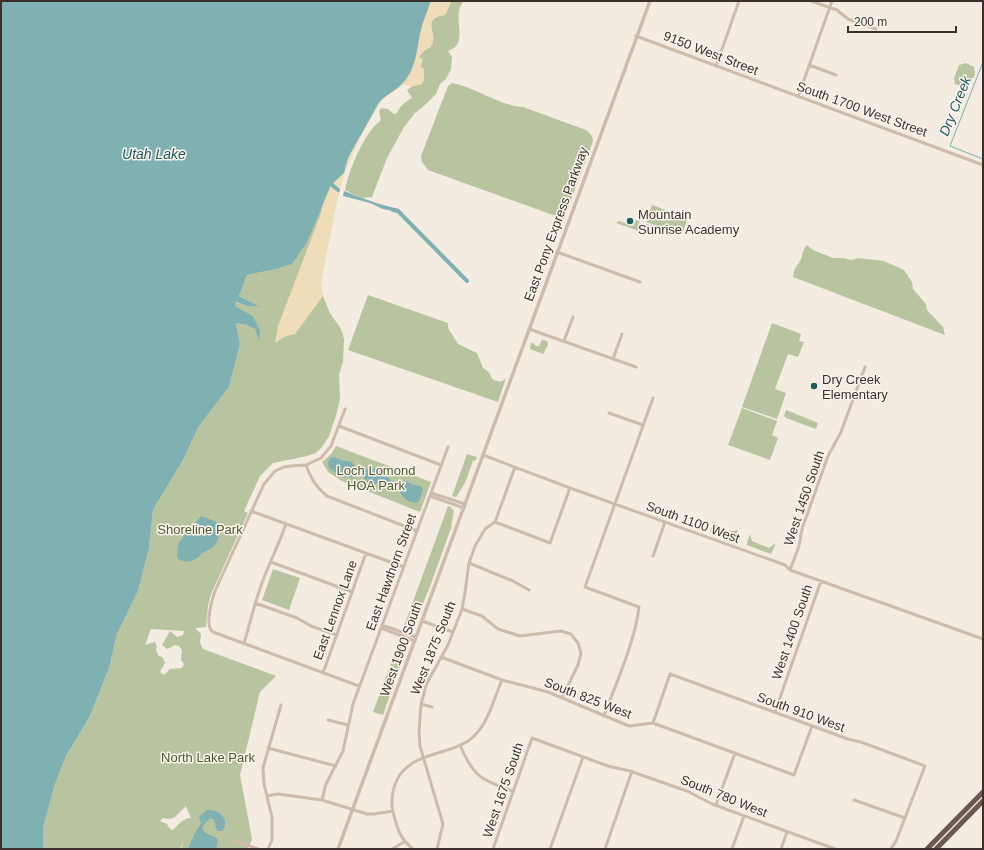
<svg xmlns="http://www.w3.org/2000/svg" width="984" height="850" font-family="Arial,sans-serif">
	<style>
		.green { fill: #b8c4a0; fill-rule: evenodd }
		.sand { fill: #efdcb8 }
		.water { fill: #7fb0b2 }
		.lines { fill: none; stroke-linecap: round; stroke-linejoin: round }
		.stream { stroke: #7fb0b2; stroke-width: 1 }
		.canal { stroke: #7fb0b2; stroke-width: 4 }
		.minor { stroke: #cdbbac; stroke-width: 3 }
		.tertiary { stroke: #cdbbac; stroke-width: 3.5 }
		.trunk { stroke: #6c584f; stroke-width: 5 }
		.poi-dot { fill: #1f5a5e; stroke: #fbf5ee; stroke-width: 1.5 }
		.labels { text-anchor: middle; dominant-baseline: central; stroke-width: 3; stroke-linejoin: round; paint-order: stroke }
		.street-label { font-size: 13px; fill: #3b302b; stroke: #fbf5ee }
		.poi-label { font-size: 13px; fill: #3b302b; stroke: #fbf5ee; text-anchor: start }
		.park-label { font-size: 13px; fill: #4a5a2e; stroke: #fbf5ee }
		.water-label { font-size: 14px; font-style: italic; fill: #1f5a5e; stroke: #fbf5ee }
	</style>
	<rect width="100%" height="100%" fill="#f4ebe1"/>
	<!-- green -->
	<path class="green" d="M 451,1 L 464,1 C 452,13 465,35 456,46 C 454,48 451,50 448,51 L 452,57 L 451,69 L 446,79 L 440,84 L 436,94 L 425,105 L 415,113 L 404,127 L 387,158 L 372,197 L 362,198 L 345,190 C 348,173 361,142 372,129 C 374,126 378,123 381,120 L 379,112 L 381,108 L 388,109 L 394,114 L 397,113 C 400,106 405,102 412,98 L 407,90 L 413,86 L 422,84 L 421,65 L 423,60 L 419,57 C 421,53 425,51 427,48 C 432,39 430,29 432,21 L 437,16 L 445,15 Z
		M 966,63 L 974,67 L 975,74 L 968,88 L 955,84 L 954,78 L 959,65 Z
		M 393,79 L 400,86 L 381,100 L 348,158 L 317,270 L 323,296 L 330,313 L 341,329 L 344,339 L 343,362 L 339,374 L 340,399 L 336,416 L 329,436 L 322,447 L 316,453 L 307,456 L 273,463 L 260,476 L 244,511 L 248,513 L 211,594 L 208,606 L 206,627 L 195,628 L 201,634 L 200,643 L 203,649 L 276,676 L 260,692 L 240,775 L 252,839 L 248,849 L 181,849 L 184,840 L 180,849 L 43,849 L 43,828 L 55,784 L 66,756 L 90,716 L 109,668 L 117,634 L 138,591 L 149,548 L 153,510 L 183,460 L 199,426 L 229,387 L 240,344 L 236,323 L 246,325 L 255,329 L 259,340 L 253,316 L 235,306 L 235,302 L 247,306 L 259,307 L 239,296 L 247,275 L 272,270 L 292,263 L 296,226 ZM 151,629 L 184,631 L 183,635 L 177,637 L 170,631 L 162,645 L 167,649 L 175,645 L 179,646 L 182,650 L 181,660 L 184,664 L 182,668 L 170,669 L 164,675 L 160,672 L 165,663 L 163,658 L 158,655 L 156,650 L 157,647 L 155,642 L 145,645 ZM 186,806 L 191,818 C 183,818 178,825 173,830 L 170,829 L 167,824 L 160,821 L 163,818 L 170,819 L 175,817 Z
		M 452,83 C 475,87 500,106 523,107 L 586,130 C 590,133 593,136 593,141 L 564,219 L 428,170 L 422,162 L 421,156 L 448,86 Z
		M 652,205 L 685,217 L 687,221 L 682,234 L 669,230 L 665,225 L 660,227 L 646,222 Z
		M 636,220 L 640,221 L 638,225 L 640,226 L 639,231 L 616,223 L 619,221 L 633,226 Z
		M 646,224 L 657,228 L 654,236 L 643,232 Z
		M 807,245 L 813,250 L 833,258 L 843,258 L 851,260 L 858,258 L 884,261 L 904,270 L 912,282 L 913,289 L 926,304 L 927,310 L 943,327 L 945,335 L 793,277 C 794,268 796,268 800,261 C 803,256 802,250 807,245 Z
		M 368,295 L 448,323 L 448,328 L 458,344 L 477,353 L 483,368 L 489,372 L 492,379 C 498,382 502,383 506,378 L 498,402 L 348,350 Z
		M 772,323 L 801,334 L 799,341 L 804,342 L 798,357 L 788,354 L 775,389 L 786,393 L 777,419 L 742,407 Z
		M 542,340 L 547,341 L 548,345 L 543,354 L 530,349 L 531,343 L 533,343 L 536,346 L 539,346 Z
		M 742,408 L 777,421 L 772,435 L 778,438 L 770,460 L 728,445 Z
		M 786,410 L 818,423 L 816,429 L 786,418 L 784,416 Z
		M 336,446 L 431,482 L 420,512 L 342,481 L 328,472 L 322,462 L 331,454 Z
		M 467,454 L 477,457 L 476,460 L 473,461 L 465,483 L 456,497 L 452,496 Z
		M 448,506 L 451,507 L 452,510 L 454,509 L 451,528 L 432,581 L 419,614 L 409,631 L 409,628 L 407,630 L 403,629 Z
		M 714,521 L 719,529 L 725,530 L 728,532 L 738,530 L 734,540 L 710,532 Z
		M 750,534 L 752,541 L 769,548 L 776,543 L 771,554 L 747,545 L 747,543 Z
		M 273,569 L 300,578 L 289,610 L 262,600 Z
		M 400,639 L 403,640 L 404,643 L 405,640 L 404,655 L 401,664 L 383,715 L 373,712 Z"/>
	<!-- sand -->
	<path class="sand" d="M 431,1 L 451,2 L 445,15 C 421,19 436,29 433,42 C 433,44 431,46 430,48 C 425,49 421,52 419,57 L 423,60 L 421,65 L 422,68 L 424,69 L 424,80 L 422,84 L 413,86 L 404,85 L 381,100 Z
		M 354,128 L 360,138 L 345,172 L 338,198 L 326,256 L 321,284 L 323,296 L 295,334 L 284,337 L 275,343 L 278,326 L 321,213 L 329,169 Z"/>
	<!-- water -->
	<path class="water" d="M 1,1 L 431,1 C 427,12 422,23 420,34 C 417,49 416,65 407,78 C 399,90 385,94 377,105 L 348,158 L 344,173 L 331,185 L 307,242 L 292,264 L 272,270 L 247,275 L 239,296 L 260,307 L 247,306 L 236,302 L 235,306 L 253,316 L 260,331 L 259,341 L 255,329 L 246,325 L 236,323 L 240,344 L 229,387 L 199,426 L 183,460 L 153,510 L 149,548 L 138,591 L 117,634 L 109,668 L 90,716 L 66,756 L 55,784 L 43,828 L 43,849 L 1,849 Z
		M 344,191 C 362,198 380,205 399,209 L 398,212 L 383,209 L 370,203 L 343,196 Z
		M 334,457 L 340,460 L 352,462 L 358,471 C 369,470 371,465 383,471 L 385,475 L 394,483 L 406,481 L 413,485 L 420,486 L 423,489 L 419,501 L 416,503 C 404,503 401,492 394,484 L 388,485 L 378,483 L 371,485 L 360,474 C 356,474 355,476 351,477 C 343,479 334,472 329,468 L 328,463 L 330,458 Z
		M 201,516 C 206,518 214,520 218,523 C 223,528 218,542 214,546 C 211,549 205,551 201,554 C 200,555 199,558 197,558 C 192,562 182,563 177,558 L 178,545 L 180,541 Z
		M 207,810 C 219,809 231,819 222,831 L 217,831 L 214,820 L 211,818 L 209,819 L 202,827 L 204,832 L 217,838 L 218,841 L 216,849 L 188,849 L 195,833 L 201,823 L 199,817 Z"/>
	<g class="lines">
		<!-- stream -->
		<path class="stream" d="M 983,62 L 950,146 L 983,159"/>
		<!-- canal -->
		<path class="canal" d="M 331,184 L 338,190
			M 393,210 L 398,211 L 467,281"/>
		<!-- minor -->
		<path class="minor" d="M 811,1 L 837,10 L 848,19 L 876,29
			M 636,36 L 983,165
			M 809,65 L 836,75
			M 716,66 L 739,1
			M 798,97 L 832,1
			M 557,252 L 640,282
			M 529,329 L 636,367
			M 564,341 L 573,317
			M 613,359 L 622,334
			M 345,409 L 331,446 L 321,458 L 306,465 L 291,466 L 284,467 L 275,471 L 264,484 L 215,591 C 212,600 204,627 213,632 L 359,686
			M 609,413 L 643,425
			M 339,426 L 441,465
			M 483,455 L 570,488 L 785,565 L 790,570 L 983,639
			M 306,465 C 311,479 316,487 327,496 L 417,531
			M 431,493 L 465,504
			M 430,496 L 464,508
			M 251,511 L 404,567
			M 495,522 L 550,543 L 570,488
			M 653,556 L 665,522
			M 271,562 L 352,592
			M 469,563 L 513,581 L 529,590
			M 790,570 L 799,546 L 802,529 L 828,456 L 841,432 L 865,367
			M 255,603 L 297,618 L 311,626 L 337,635
			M 462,609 L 482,616 L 498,629 L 520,636 L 561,631 L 571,634 L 578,643 L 581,653 L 578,665 L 562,698
			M 422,621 L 453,632
			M 382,625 L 416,637
			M 381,628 L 415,641
			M 244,643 C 251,620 256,597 265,575 C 272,558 280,541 286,524
			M 441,657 L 502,680 L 548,692 L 629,726 L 653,723 L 794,775 L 812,726
			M 323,673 L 366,553
			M 421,704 L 419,733 L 420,746 L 443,824 L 437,849
			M 432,707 L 421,704 L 427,683 L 448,645 L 462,609 L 465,592 L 469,563 L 475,546 L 485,529 L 495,522 L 515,467
			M 775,712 L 821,581
			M 604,716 C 616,683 635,642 639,607 L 585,587 L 653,398
			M 328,720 L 348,725
			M 653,723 L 670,674 L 848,739 L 861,742 L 925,766 L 896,841 L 891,849
			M 460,745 C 474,778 481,779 512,791
			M 268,748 L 336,766
			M 267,796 L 278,794 L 322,800 L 367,814 L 374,814 L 393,811
			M 322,800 L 326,784 L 343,751 L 353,704 L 448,447
			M 854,800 L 905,818
			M 716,805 L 735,753
			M 233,840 L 258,849
			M 268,849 L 272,840 L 272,817 L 264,784 L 263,768 L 281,705
			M 392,849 L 404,842
			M 413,849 C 400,839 397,828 393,812 C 391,803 392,792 396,782 C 410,749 455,757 475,735 C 489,721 494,698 502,680
			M 493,849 L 532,738 L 608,766 L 630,771 L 687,791 L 712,804 L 835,849
			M 550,849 L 583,757
			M 605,849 L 632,771
			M 732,849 L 744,816
			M 781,849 L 787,832"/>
		<!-- tertiary -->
		<path class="tertiary" d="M 338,849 L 650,1"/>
		<!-- trunk -->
		<path class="trunk" d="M 927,849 L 983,792
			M 936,849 L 983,801"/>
	</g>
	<!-- markers -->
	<g class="poi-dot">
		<circle cx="630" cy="221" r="4"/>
		<circle cx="814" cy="386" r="4"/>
	</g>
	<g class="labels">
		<!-- street labels -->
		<g class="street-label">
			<text transform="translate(711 53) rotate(21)">9150 West Street</text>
			<text transform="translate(862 109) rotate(20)">South 1700 West Street</text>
			<text transform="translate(556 224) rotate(-70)">East Pony Express Parkway</text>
			<text transform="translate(804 498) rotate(-71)">West 1450 South</text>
			<text transform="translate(693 522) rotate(20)">South 1100 West</text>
			<text transform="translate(391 572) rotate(-70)">East Hawthorn Street</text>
			<text transform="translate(335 610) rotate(-70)">East Lennox Lane</text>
			<text transform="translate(792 632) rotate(-71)">West 1400 South</text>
			<text transform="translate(433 648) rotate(-68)">West 1875 South</text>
			<text transform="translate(401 649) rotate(-70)">West 1900 South</text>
			<text transform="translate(588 698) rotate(21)">South 825 West</text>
			<text transform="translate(801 712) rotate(20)">South 910 West</text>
			<text transform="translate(503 790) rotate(-71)">West 1675 South</text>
			<text transform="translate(724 796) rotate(22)">South 780 West</text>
		</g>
		<!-- poi labels -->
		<g class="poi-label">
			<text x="638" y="214">Mountain<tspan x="638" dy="15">Sunrise Academy</tspan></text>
			<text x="822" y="379">Dry Creek<tspan x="822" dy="15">Elementary</tspan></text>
		</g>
		<!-- park labels -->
		<g class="park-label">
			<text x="376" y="470">Loch Lomond<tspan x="376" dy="15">HOA Park</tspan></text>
			<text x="200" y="529">Shoreline Park</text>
			<text x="208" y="757">North Lake Park</text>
		</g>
		<!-- water labels -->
		<g class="water-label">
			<text transform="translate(955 106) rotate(-68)">Dry Creek</text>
			<text x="154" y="154">Utah Lake</text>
		</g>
	</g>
	<!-- border -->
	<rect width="984" height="850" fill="none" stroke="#3b302b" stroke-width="4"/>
	<!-- scale -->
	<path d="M848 26v6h108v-6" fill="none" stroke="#3b302b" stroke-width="2"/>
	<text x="854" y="26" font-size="12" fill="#3b302b" stroke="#fbf5ee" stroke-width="3" paint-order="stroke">200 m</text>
</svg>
